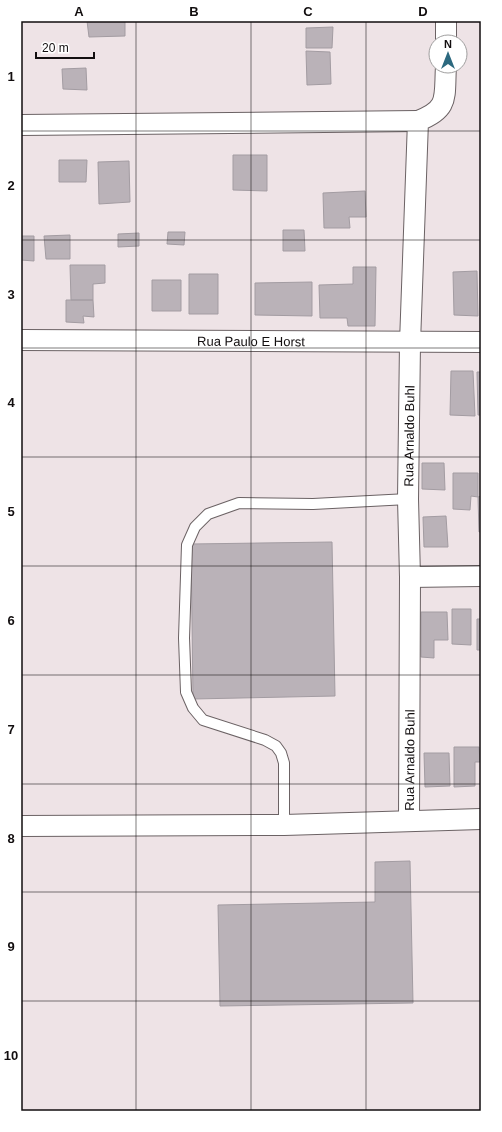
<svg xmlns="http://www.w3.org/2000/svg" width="502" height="1132" font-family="Arial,sans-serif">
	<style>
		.building { fill: #bab2b8; stroke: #a39ca2 }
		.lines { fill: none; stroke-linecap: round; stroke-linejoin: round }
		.lane-casing { stroke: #6b6264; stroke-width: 12 }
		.street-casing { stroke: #6b6264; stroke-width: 22 }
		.lane { stroke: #fff; stroke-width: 10 }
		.street { stroke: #fff; stroke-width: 20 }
		.grid { fill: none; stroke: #120e0f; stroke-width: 1; stroke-opacity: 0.55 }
		.labels { text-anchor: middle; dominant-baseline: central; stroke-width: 3.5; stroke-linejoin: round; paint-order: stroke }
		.street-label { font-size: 13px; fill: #120e0f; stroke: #fff }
		.neatline { fill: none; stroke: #120e0f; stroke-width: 1.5 }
		.grid-label { font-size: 13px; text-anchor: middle; font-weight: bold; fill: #120e0f }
	</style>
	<rect width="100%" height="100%" fill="#eee3e6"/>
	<!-- building -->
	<path class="building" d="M 87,21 L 125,21 L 125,36 L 89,37 Z
		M 333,27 L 332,48 L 306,48 L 306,28 Z
		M 306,51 L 330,52 L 331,84 L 307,85 Z
		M 86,68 L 87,90 L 63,89 L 62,69 Z
		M 233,155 L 267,155 L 267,191 L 233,190 Z
		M 59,160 L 87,160 L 86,182 L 59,182 Z
		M 129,161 L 130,202 L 99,204 L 98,162 Z
		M 365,191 L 366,217 L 349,217 L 350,228 L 324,228 L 323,193 Z
		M 283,230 L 304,230 L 305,251 L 283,251 Z
		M 168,232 L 185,232 L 184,245 L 167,244 Z
		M 139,233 L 139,246 L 118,247 L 118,234 Z
		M 70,235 L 70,259 L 46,259 L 44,236 Z
		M 21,236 L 34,236 L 34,261 L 21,260 Z
		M 70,265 L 105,265 L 105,283 L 93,284 L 93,300 L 71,300 Z
		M 353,267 L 376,267 L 375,326 L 348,326 L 347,318 L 320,318 L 319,285 L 353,284 Z
		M 477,271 L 478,316 L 454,315 L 453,272 Z
		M 189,274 L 218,274 L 218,314 L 189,314 Z
		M 152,280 L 181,280 L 181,311 L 152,311 Z
		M 312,282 L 312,316 L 255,315 L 255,283 Z
		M 66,300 L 93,300 L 94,317 L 83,316 L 84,323 L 66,322 Z
		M 451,371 L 473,371 L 475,416 L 450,415 Z
		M 477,372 L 481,372 L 481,415 L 478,415 Z
		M 422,463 L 444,463 L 445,490 L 422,489 Z
		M 453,473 L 478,473 L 478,497 L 471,496 L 470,510 L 453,509 Z
		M 481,496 L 481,532 L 479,532 L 478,497 Z
		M 446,516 L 448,547 L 424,547 L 423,517 Z
		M 332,542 L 335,696 L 193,699 L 191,544 Z
		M 452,609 L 471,609 L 471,645 L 452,644 Z
		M 421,612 L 447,612 L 448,640 L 434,640 L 434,658 L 421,657 Z
		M 477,619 L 481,619 L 481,650 L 477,650 Z
		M 454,747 L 479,747 L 480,762 L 475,762 L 475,786 L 454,787 Z
		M 424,753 L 449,753 L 450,786 L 425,787 Z
		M 410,861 L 413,1003 L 220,1006 L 218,905 L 375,902 L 375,862 Z"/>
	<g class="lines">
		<!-- lane casing -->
		<g class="lane-casing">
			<path id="lane" d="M 284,825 L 284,763 L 281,753 L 276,746 L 265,740 L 203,720 L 193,708 L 186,692 L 184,638 L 187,545 L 195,527 L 208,514 L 239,503 L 313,504 L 408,499"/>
		</g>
		<!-- street casing -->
		<g class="street-casing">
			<g id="street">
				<path d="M 446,21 L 446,42"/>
				<path d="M 21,125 L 418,121"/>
				<path id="s1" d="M 21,340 L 481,342"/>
				<path d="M 410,577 L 481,576"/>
				<path id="s2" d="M 409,820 L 410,577 L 408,499 L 410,343 L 418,121 C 450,109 444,97 446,66"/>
				<path d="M 21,826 L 284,825 L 481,819"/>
			</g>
		</g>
		<!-- lane -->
		<use href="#lane" class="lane"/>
		<!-- street -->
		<use href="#street" class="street"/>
	</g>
	<!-- grid -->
	<path class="grid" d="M 136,21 L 136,1111M 251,21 L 251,1111M 366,21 L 366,1111M 21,131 L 481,131M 21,240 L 481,240M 21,348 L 481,348M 21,457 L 481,457M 21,566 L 481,566M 21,675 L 481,675M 21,784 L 481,784M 21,892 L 481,892M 21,1001 L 481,1001"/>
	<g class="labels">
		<!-- street labels -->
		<g class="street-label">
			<text stroke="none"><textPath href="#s1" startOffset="230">Rua Paulo E Horst</textPath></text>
			<text stroke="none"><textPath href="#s2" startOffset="384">Rua Arnaldo Buhl</textPath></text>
			<text stroke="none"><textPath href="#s2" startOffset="60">Rua Arnaldo Buhl</textPath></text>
		</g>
	</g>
	<!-- border -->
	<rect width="502" height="1132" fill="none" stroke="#ffffff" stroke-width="44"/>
	<!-- north arrow -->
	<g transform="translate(448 54)"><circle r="19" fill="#ffffff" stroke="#a09f9f"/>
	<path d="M0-3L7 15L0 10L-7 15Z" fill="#2c697f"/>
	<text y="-6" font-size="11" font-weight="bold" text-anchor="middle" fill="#120e0f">N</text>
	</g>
	<!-- scale -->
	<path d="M36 52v6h58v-6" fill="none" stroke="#120e0f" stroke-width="2"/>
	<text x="42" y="52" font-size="12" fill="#120e0f" stroke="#ffffff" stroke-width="3" paint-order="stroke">20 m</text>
	<rect x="22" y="22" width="458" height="1088" class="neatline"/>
	<g class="grid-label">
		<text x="79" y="16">A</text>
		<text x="194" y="16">B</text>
		<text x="308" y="16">C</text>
		<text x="423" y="16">D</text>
		<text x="11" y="81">1</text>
		<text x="11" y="190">2</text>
		<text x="11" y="299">3</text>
		<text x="11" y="407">4</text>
		<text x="11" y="516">5</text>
		<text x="11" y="625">6</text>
		<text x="11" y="734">7</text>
		<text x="11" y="843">8</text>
		<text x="11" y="951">9</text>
		<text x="11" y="1060">10</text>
	</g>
</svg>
